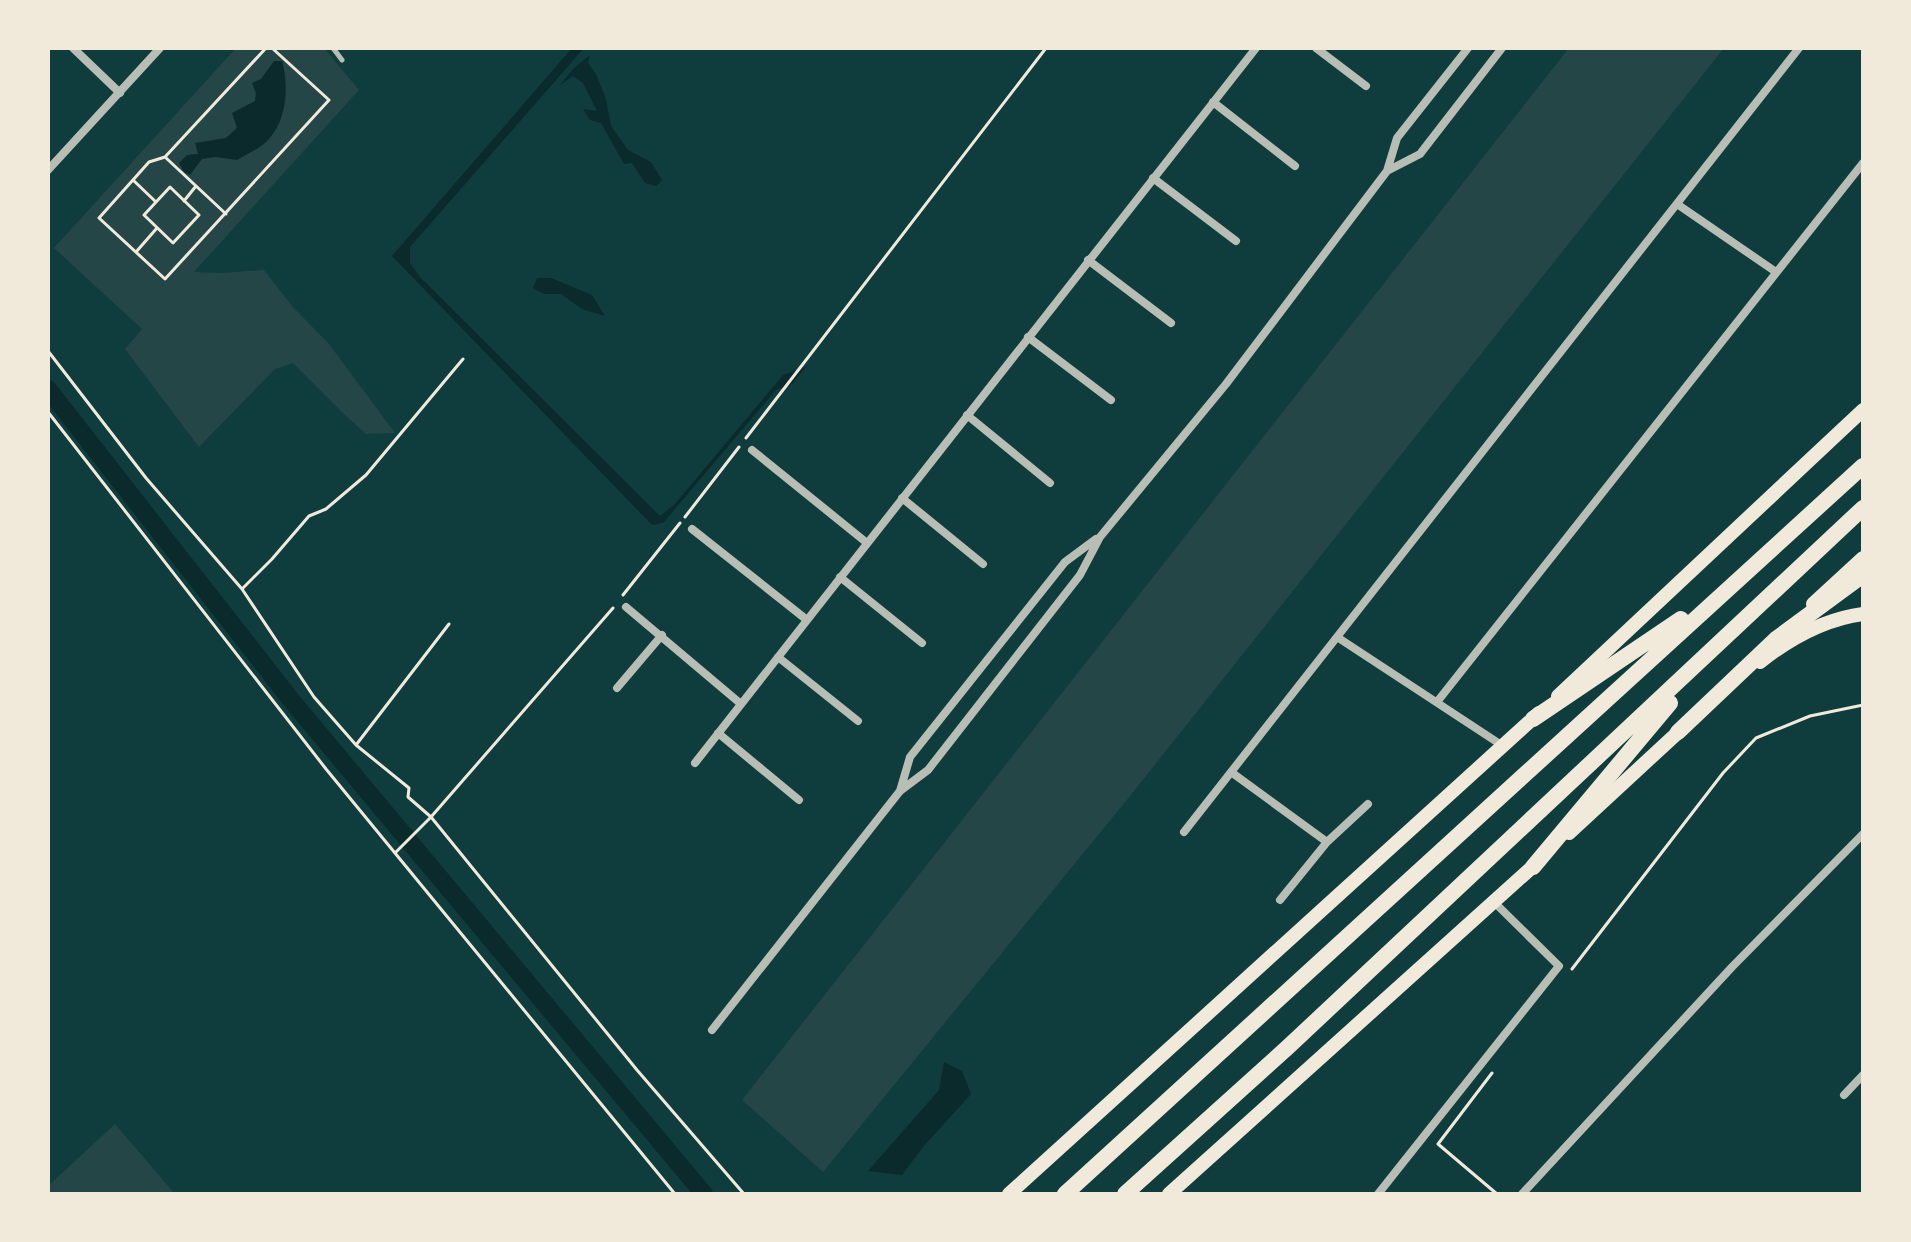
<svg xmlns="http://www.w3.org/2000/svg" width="1911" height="1242" font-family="'Nunito Sans',sans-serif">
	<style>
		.green { fill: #244646 }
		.water { fill: #0a2a2b }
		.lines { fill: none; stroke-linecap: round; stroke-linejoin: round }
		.canal { stroke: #0a2a2b; stroke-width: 18 }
		.path { stroke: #f1e9da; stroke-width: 3 }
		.service { stroke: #b8beb3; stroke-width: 5 }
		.minor { stroke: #b8beb3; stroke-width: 8 }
		.secondary { stroke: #f1e9da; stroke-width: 14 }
		.primary { stroke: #f1e9da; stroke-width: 16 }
	</style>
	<rect width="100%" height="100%" fill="#0f3d3e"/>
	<!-- green -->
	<path class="green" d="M 236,48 L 324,48 L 359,90 L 194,272 L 221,273 L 264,270 L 292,306 L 329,344 L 395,433 L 366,434 L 345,415 L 293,363 L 275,369 L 199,447 L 125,349 L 142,329 L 54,248 Z
		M 1569,48 L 1724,48 L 1130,796 L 823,1172 L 742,1100 Z
		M 115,1124 L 175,1194 L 48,1194 L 48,1186 Z"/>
	<!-- water -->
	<path class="water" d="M 572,48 L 584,48 L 410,247 L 410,263 L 420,277 L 660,516 L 674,505 L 783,375 L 806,367 L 792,384 L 776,390 L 663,523 L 652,525 L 392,256 Z
		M 590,55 L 588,63 L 596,74 L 606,99 L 611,126 L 628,150 L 651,162 L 662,180 L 656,186 L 645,183 L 632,163 L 624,164 L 601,123 L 590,120 L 583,109 L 597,111 L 583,83 L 573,76 L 559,86 L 575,67 Z
		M 274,61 L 282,61 C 289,86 287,119 269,139 C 261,148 247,154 237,160 L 215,157 L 202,159 L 190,175 L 184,172 L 179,163 L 187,155 L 198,154 L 195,143 L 226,138 L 237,128 L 232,113 L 255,101 L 256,93 L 252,83 L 261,79 Z
		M 537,278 L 551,278 L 592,295 L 605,316 L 582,309 L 561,294 L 544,294 L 533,288 Z
		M 944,1062 L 962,1071 L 971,1094 L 923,1147 L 902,1175 L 868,1171 L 939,1090 Z"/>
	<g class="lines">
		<!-- canal -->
		<path class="canal" d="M 48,389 L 292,701 L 704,1194"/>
		<!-- path -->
		<path class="path" d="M 266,48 L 165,157 L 149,162 L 99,218 L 165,279 L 329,100 L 272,48
			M 165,157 L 226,214
			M 133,180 L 156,202
			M 170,187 L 199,215 L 173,243 L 144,215 Z
			M 184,201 L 196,186
			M 136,252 L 157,228
			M 48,351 L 146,478 L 242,589 L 314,697 L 356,745 L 409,788 L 408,797 L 431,817 L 637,1070 L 744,1194
			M 48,412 L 326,769 L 675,1194
			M 746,438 L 1046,48
			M 685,517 L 739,447
			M 242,589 L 272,559 L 309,516 L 326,509 L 366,475 L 463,359
			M 623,595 L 680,523
			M 356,745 L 449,624
			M 396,852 L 431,817 L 613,608
			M 1572,969 L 1723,773 L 1756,738 L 1810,716 L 1863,705
			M 1492,1073 L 1438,1144 L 1497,1194"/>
		<!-- service -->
		<path class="service" d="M 333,48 L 342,60"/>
		<!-- minor -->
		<path class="minor" d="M 73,48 L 120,93
			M 1316,48 L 1366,86
			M 1213,102 L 1295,166
			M 48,170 L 160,48
			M 1387,171 L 1420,154 L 1502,48
			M 1153,178 L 1236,241
			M 1677,204 L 1776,272
			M 1088,260 L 1171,323
			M 1028,337 L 1111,400
			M 967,415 L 1050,483
			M 752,450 L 867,543
			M 902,498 L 983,564
			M 692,529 L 807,620
			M 840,577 L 922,643
			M 626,607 L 741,704
			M 1337,637 L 1503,746
			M 778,657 L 858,721
			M 617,688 L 662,635
			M 1437,702 L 1863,163
			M 718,733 L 799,800
			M 695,763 L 1256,48
			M 1231,772 L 1327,842
			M 900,791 L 910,757 L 1065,562 L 1096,539
			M 1184,832 L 1799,48
			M 1280,900 L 1327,842 L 1368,804
			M 712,1030 L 900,791 L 928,770 L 1080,575 L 1100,537 L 1226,384 L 1387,171 L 1397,138 L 1468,48
			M 1844,1095 L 1863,1075
			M 1378,1194 L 1559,966 L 1494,902
			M 1522,1194 L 1732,967 L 1863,834"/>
		<!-- secondary -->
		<path class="secondary" d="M 1813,604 L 1863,558
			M 1760,662 C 1789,639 1825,619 1863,614
			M 1558,696 L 1863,410
			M 1569,833 L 1686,725
			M 1009,1194 L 1539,713
			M 1169,1194 L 1539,861"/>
		<!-- primary -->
		<path class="primary" d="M 1533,719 L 1681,619
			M 1678,732 L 1776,639 L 1863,575
			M 1533,867 L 1670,703
			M 1065,1194 L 1863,466
			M 1125,1194 L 1288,1047 L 1863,508"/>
	</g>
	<!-- border -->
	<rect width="1911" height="1242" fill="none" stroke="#f1e9da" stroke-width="100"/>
</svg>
